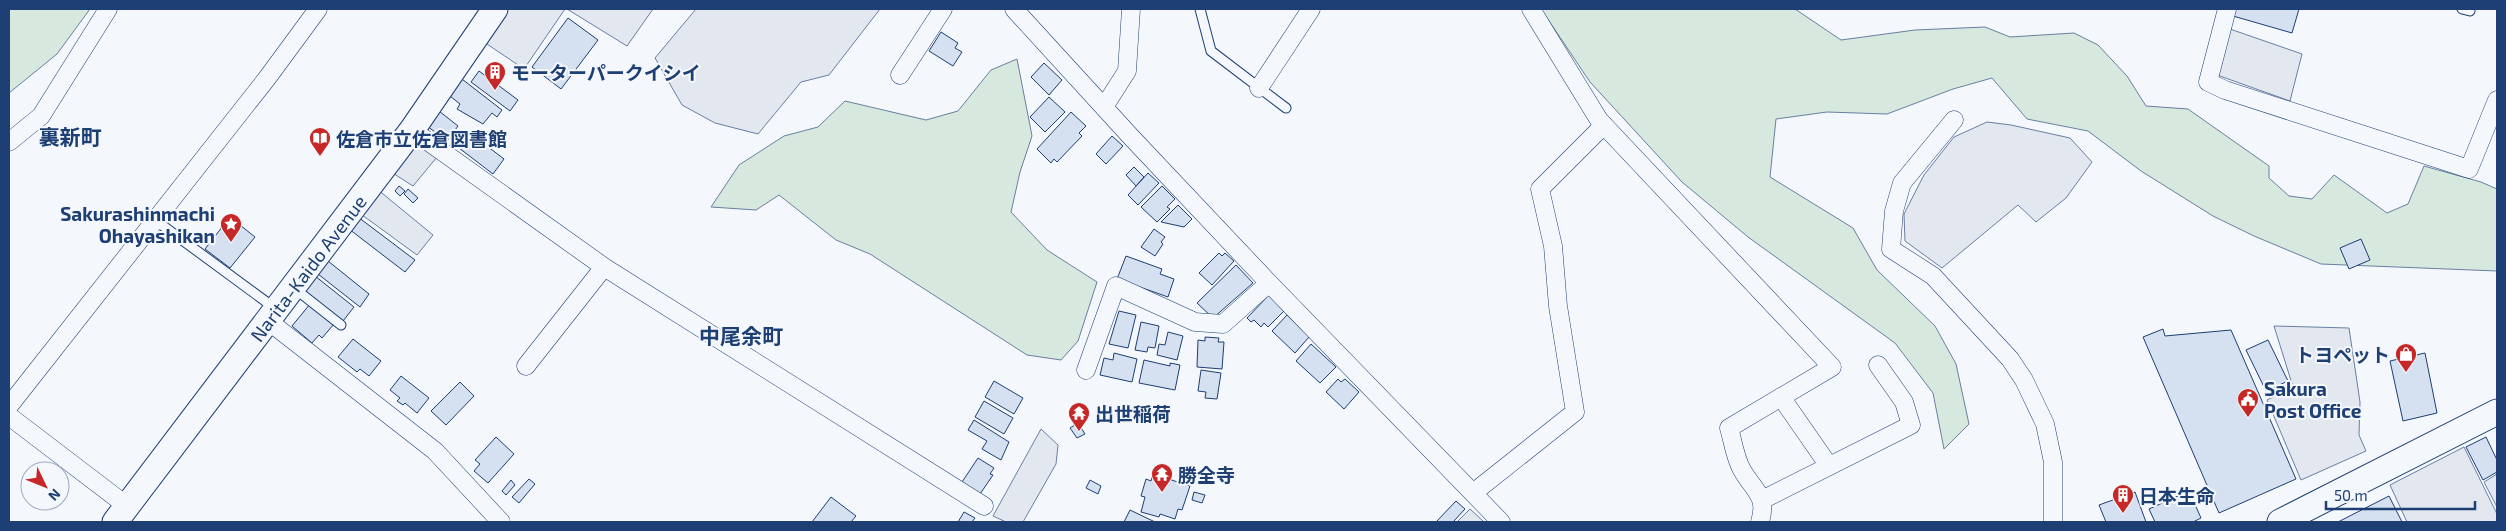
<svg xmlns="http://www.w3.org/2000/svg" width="2506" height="531" font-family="'Exo 2','Noto Sans JP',sans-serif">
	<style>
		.green { fill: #d7e8df; stroke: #687fa3 }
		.parking { fill: #e3e8f0; stroke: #687fa3 }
		.building { fill: #d5e0f0; stroke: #1d3f73 }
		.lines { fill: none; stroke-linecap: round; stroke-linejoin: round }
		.lane-casing { stroke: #1d3f73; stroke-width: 11 }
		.street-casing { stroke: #1d3f73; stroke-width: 19 }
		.secondary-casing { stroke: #1d3f73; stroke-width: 27 }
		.lane { stroke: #f4f7fb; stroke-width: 9 }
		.street { stroke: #f4f7fb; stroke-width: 18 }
		.secondary { stroke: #f4f7fb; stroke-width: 25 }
		.labels { text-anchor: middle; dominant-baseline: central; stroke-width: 4; stroke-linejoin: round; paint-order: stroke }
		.poi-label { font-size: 19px; font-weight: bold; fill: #1d3f73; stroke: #f4f7fb; text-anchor: start }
		.street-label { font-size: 19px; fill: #1d3f73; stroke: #f4f7fb }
		.quarter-label { font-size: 21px; font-weight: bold; fill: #1d3f73; stroke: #f4f7fb }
	</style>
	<rect width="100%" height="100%" fill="#f4f7fb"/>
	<!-- green -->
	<path class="green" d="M 9,9 L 90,9 L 57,54 L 9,93 Z
		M 1541,9 L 1795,9 L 1841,40 L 1915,30 L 1985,27 L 2010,37 L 2074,33 L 2098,45 L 2127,76 L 2146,106 L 2188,109 L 2269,166 L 2269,178 L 2289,196 L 2312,199 L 2334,175 L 2387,213 L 2408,204 L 2424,166 L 2481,182 L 2497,189 L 2497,271 L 2321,264 L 2254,236 L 2213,216 L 2141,171 L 2088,131 L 2027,119 L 1992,78 L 1953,89 L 1887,114 L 1827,112 L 1776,119 L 1770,177 L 1853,228 L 1877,270 L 1935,326 L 1956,364 L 1969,424 L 1944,449 L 1933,393 L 1895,343 L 1748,237 L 1682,182 L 1590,82 Z
		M 1017,59 L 1032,136 L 1020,172 L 1011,212 L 1047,250 L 1097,282 L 1078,341 L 1061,360 L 1027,355 L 870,254 L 836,240 L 779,195 L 756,210 L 711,207 L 739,165 L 784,136 L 818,127 L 845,101 L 926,120 L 958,111 L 991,70 Z"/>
	<!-- parking -->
	<path class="parking" d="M 508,9 L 565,9 L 524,69 L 484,42 Z
		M 567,9 L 653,9 L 627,46 Z
		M 696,9 L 880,9 L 829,75 L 801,82 L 758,134 L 715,123 L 682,105 L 655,58 Z
		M 2230,29 L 2302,54 L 2290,101 L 2217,75 Z
		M 1987,122 L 2011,125 L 2070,138 L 2092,162 L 2066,198 L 2036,222 L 2018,205 L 1942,268 L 1905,241 L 1904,214 L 1924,175 L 1954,137 Z
		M 411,140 L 437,157 L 413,186 L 388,170 Z
		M 377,189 L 433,235 L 417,255 L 358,212 Z
		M 2274,326 L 2349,328 L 2360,402 L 2359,435 L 2366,451 L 2301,480 L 2267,400 L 2293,387 Z
		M 1041,429 L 1058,445 L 1056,464 L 1023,522 L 1006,522 L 993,516 Z
		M 2464,447 L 2497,514 L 2497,522 L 2407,522 L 2390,485 Z
		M 2497,474 L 2497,507 L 2484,482 Z
		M 1470,509 L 1484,522 L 1457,522 Z"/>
	<!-- building -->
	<path class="building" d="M 2235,9 L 2299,9 L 2292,33 L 2233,16 Z
		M 568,18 L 598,40 L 561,89 L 532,67 Z
		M 941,32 L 958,43 L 955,48 L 962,52 L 953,66 L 929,51 Z
		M 1044,63 L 1062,80 L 1049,95 L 1031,77 Z
		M 479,71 L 518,100 L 510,111 L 471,82 Z
		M 458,76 L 502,110 L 497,117 L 492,113 L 483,124 L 457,109 L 460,104 L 445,92 Z
		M 1049,97 L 1065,112 L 1045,132 L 1030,117 Z
		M 439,111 L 458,126 L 447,141 L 427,126 Z
		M 1071,112 L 1086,126 L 1079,133 L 1082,136 L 1057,162 L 1054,159 L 1051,163 L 1037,149 Z
		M 470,133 L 504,159 L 493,174 L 459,148 Z
		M 1112,136 L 1123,146 L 1106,164 L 1096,154 Z
		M 1134,167 L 1144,177 L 1136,186 L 1126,175 Z
		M 1148,173 L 1159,183 L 1138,205 L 1128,195 Z
		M 399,186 L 405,191 L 400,196 L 395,191 Z
		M 1162,186 L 1175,199 L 1167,207 L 1170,209 L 1157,222 L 1141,207 Z
		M 408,189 L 418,198 L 413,203 L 404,194 Z
		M 1178,205 L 1192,219 L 1184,227 L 1161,222 Z
		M 230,217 L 255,237 L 230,268 L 205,249 Z
		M 358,217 L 415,260 L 405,272 L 349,229 Z
		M 1154,229 L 1165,237 L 1161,242 L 1163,244 L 1155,256 L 1141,247 Z
		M 2361,239 L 2370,260 L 2349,269 L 2340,248 Z
		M 1219,253 L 1222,256 L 1225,253 L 1234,261 L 1212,285 L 1199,273 Z
		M 1126,256 L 1162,269 L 1160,274 L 1174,279 L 1168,297 L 1117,279 Z
		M 328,261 L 369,294 L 360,307 L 318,274 Z
		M 1236,265 L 1253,283 L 1213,318 L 1197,303 Z
		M 315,276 L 354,307 L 343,321 L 304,290 Z
		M 1269,295 L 1285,310 L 1268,327 L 1264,323 L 1261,327 L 1254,320 L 1251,322 L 1247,318 Z
		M 310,304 L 334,324 L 322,338 L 319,335 L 312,343 L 292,326 Z
		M 1119,311 L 1136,315 L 1128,348 L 1109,344 Z
		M 1287,315 L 1309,337 L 1295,353 L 1272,331 Z
		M 1141,322 L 1159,326 L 1155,348 L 1148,347 L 1147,352 L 1135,350 Z
		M 2163,329 L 2165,336 L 2231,330 L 2296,479 L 2219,513 L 2143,337 Z
		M 1168,332 L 1183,336 L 1177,360 L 1157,355 L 1159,344 L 1165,345 Z
		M 1205,337 L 1219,338 L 1218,342 L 1224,342 L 1222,369 L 1197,367 L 1198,340 L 1205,341 Z
		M 353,339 L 381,361 L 369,376 L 360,369 L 357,372 L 338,357 Z
		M 2268,340 L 2288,381 L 2266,391 L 2246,350 Z
		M 1311,344 L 1336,367 L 1320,383 L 1296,361 Z
		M 1114,353 L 1137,359 L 1132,382 L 1100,375 L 1104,358 L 1113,360 Z
		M 2425,353 L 2437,413 L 2403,421 L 2390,361 Z
		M 1144,360 L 1170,366 L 1170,363 L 1180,365 L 1175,390 L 1139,383 Z
		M 1201,370 L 1221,373 L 1217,399 L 1205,398 L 1206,392 L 1198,391 Z
		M 401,376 L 429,398 L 417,413 L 405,403 L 403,405 L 397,401 L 400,398 L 390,390 Z
		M 1338,379 L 1341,382 L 1345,379 L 1359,392 L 1344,409 L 1326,392 Z
		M 994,381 L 1023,398 L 1014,414 L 985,397 Z
		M 460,382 L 474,396 L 446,425 L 431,411 Z
		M 984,401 L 1013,418 L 1004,434 L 975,417 Z
		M 974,420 L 1009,442 L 1001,460 L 982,449 L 987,441 L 968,430 Z
		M 1078,423 L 1085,434 L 1077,438 L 1070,428 Z
		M 496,437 L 514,454 L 488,483 L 474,471 L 480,464 L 475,460 Z
		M 2486,437 L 2497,460 L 2497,472 L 2483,480 L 2466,447 Z
		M 978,458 L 994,468 L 990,474 L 993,475 L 980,494 L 962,482 Z
		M 1153,474 L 1190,486 L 1182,510 L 1178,509 L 1175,519 L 1160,514 L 1159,517 L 1141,512 L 1145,497 L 1141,496 L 1146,479 L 1151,481 Z
		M 529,479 L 535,484 L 519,503 L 512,497 Z
		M 511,480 L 515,485 L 506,495 L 502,491 Z
		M 1090,480 L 1101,486 L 1098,494 L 1086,488 Z
		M 2189,491 L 2201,518 L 2193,522 L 2155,522 L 2149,509 Z
		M 1194,492 L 1205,495 L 1202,503 L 1192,500 Z
		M 2135,492 L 2146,522 L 2106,522 L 2099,505 Z
		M 2389,496 L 2402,522 L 2338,522 Z
		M 831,497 L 856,516 L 851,522 L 812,522 Z
		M 1456,501 L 1465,509 L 1453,522 L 1436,522 Z
		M 1130,510 L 1155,522 L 1124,522 Z
		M 964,512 L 975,518 L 972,522 L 958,522 Z"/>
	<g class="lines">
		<!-- lane casing -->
		<g class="lane-casing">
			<path id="lane" d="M 1200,9 L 1211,51 L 1286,108
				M 2462,9 L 2470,11
				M 155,220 L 276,309
				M 294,288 L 341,325"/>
		</g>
		<!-- street casing -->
		<g class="street-casing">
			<path id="street" d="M 1014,9 L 1132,138 L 1269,283 L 1501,522
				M 1531,9 L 1599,120 L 1832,367 L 1729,428 C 1733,441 1735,458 1742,470 C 1754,491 1768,496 1760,522
				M 2227,9 L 2208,82 L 2225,90 L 2469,169 L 2497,100
				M 900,75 L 943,9
				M 1259,88 L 1311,9
				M 1104,107 L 1127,71 L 1131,9
				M 1954,120 L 1902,183 L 1894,211 L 1891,249 L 1933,276 L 2010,359 L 2024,380 L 2045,424 L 2053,462 L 2053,522
				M 412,130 L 604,267 L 984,506
				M 9,142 L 41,116 L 108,9
				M 267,320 L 435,451 L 501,522
				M 526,366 L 604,267
				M 1086,370 L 1116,286 L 1195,322 L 1223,324 L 1269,283
				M 1781,397 L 1829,466
				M 9,406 L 268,77 L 318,9
				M 9,416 L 127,506
				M 1473,493 L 1575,412 L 1558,306 L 1553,246 L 1540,189 L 1604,125
				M 1762,500 L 1911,425 L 1904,402 L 1878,365"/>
		</g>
		<!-- secondary casing -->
		<g class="secondary-casing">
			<g id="secondary">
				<path id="s1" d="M 115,522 L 412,130 L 495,9"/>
				<path d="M 2280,522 L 2497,412"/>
			</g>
		</g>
		<!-- lane -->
		<use href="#lane" class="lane"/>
		<!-- street -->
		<use href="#street" class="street"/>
		<!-- secondary -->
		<use href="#secondary" class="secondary"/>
	</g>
	<!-- icons -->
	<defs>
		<g id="building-pin" transform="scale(1.125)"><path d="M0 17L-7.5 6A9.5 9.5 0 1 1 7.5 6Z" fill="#c62828" stroke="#f4f7fb"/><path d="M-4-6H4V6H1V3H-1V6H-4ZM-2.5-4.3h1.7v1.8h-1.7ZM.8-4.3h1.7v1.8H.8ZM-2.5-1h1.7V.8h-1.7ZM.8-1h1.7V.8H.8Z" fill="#fff"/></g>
		<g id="library-pin" transform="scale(1.125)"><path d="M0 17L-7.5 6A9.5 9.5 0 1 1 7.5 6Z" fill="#c62828" stroke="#f4f7fb"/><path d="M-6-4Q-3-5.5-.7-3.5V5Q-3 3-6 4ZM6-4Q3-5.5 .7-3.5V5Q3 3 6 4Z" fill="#fff"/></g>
		<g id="sight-pin" transform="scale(1.125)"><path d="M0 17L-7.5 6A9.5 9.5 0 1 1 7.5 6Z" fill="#c62828" stroke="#f4f7fb"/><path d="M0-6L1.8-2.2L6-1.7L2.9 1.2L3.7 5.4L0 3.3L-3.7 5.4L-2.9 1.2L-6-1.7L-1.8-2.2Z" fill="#fff"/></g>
		<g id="shop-pin" transform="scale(1.125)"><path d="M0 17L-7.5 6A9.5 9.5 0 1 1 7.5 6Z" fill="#c62828" stroke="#f4f7fb"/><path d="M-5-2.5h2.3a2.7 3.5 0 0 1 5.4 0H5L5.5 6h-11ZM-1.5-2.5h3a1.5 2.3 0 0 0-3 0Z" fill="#fff"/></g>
		<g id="civic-pin" transform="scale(1.125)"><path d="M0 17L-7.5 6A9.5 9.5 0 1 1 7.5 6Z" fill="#c62828" stroke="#f4f7fb"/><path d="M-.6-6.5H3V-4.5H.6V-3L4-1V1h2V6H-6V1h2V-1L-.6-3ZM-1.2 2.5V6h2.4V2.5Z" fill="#fff"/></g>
		<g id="temple-pin" transform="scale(1.125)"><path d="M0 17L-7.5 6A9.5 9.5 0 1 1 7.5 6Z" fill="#c62828" stroke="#f4f7fb"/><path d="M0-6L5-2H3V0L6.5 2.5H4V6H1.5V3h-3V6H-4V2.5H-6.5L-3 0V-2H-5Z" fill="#fff"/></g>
	</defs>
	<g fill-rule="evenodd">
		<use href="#building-pin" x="495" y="72"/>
		<use href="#library-pin" x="320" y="138"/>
		<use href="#sight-pin" x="231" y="224"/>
		<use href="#shop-pin" x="2406" y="354"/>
		<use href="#civic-pin" x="2248" y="399"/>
		<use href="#temple-pin" x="1079" y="413"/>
		<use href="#temple-pin" x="1162" y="474"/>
		<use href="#building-pin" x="2123" y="495"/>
	</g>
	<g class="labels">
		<!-- poi labels -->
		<g class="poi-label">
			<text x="511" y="72">モーターパークイシイ</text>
			<text x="336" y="138">佐倉市立佐倉図書館</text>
			<text x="215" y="213" text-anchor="end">Sakurashinmachi<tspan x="215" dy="22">Ohayashikan</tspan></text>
			<text x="2390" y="354" text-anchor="end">トヨペット</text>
			<text x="2264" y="388">Sakura<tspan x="2264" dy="22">Post Office</tspan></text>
			<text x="1095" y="413">出世稲荷</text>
			<text x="1178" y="474">勝全寺</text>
			<text x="2139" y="495">日本生命</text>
		</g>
		<!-- street labels -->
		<g class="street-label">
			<text stroke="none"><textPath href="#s1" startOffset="319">Narita-Kaido Avenue</textPath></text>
		</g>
		<!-- quarter labels -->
		<g class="quarter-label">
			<text x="70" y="136">裏新町</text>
			<text x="741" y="335">中尾余町</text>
		</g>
	</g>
	<!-- border -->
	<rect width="2506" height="531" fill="none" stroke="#1d3f73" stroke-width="20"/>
	<!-- north arrow -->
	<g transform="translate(45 486) rotate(133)"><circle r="24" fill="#f4f7fb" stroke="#9eadc5"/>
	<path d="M0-4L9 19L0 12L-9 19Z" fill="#c62828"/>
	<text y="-8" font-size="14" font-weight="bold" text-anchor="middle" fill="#1d3f73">N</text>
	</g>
	<!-- scale -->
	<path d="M2326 501v8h149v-8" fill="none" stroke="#1d3f73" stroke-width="2.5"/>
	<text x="2334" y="501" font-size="15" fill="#1d3f73" stroke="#f4f7fb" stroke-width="4" paint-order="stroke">50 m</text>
</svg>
